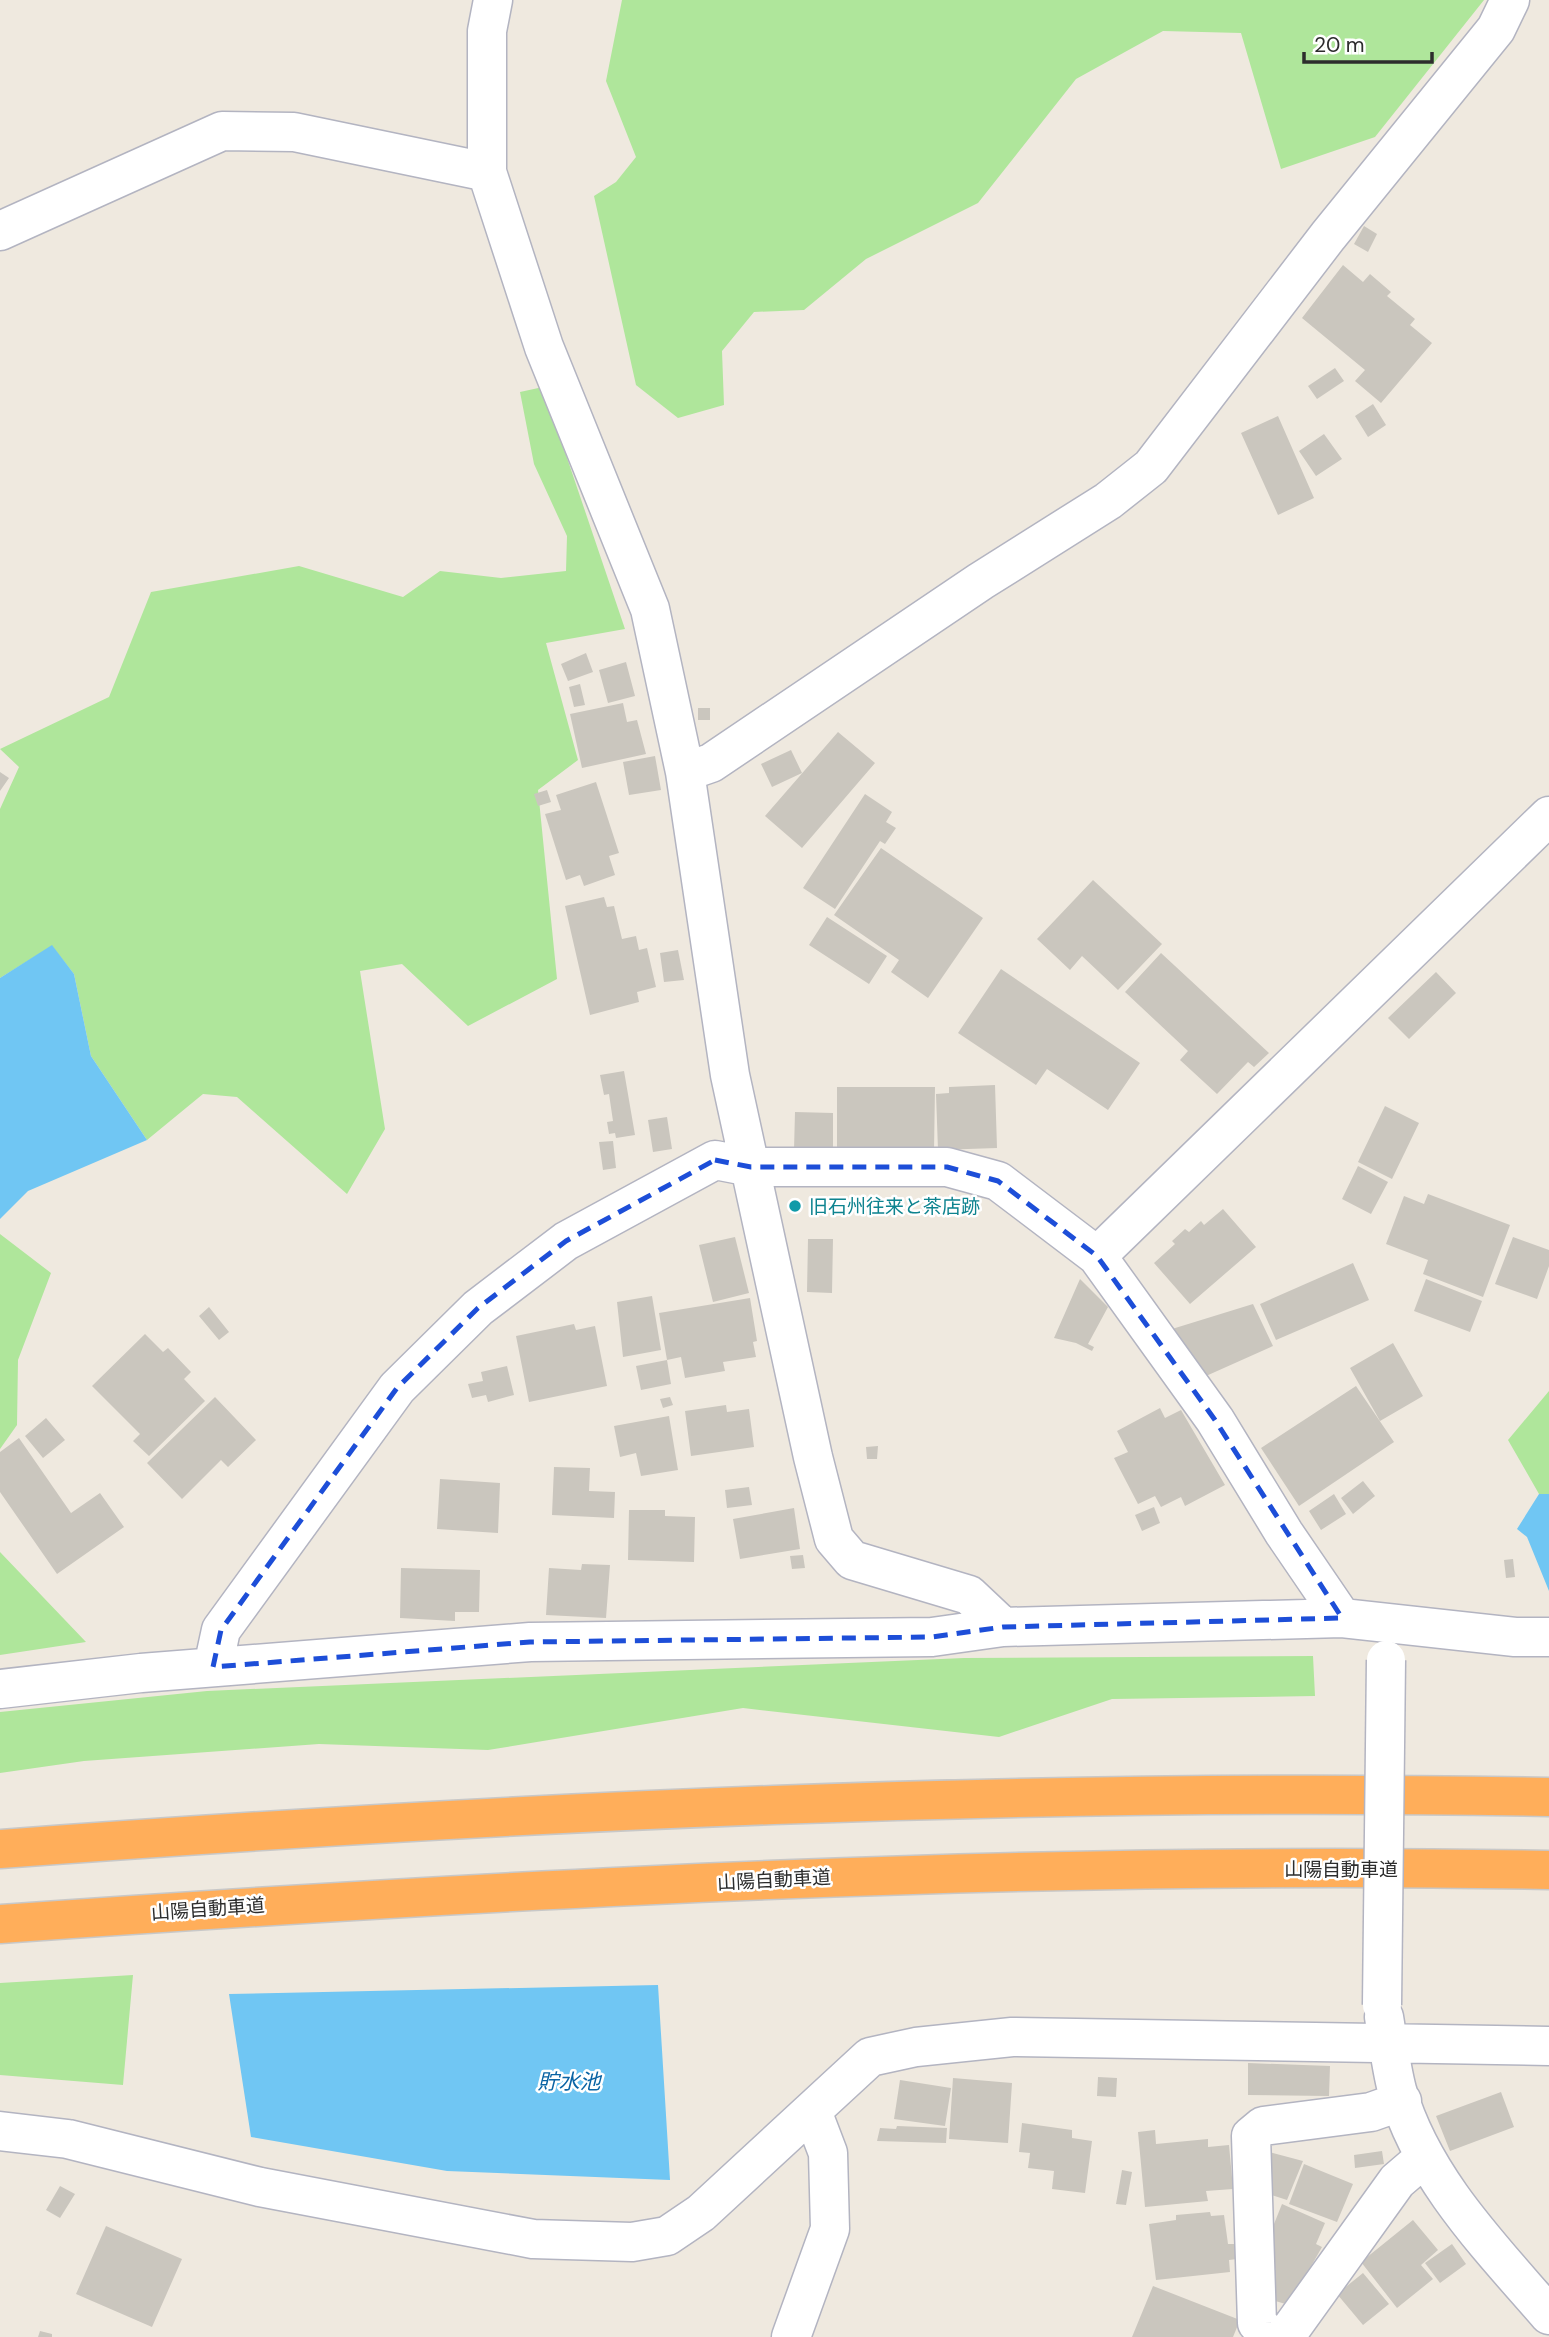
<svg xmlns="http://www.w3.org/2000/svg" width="1549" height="2337" font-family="'DM Sans','Noto Sans JP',sans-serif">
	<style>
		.green { fill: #afe69b }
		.water { fill: #70c6f3 }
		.building { fill: #cac6be }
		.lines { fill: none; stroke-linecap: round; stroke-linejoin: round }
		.minor-casing { stroke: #b3b4c1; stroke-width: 41 }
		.highway-casing { stroke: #c8c8c8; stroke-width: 41 }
		.minor { stroke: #fff; stroke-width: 38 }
		.highway { stroke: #ffae5a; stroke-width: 38 }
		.minor-bridge-casing { stroke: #b3b4c1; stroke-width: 41; stroke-linecap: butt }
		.minor-bridge { stroke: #fff; stroke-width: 38 }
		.marked { fill: none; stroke: #1d4ed8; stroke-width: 5; stroke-dasharray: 14 9; stroke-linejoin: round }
		.culture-dot { fill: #0f9aa8; stroke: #fff; stroke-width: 2.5 }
		.labels { text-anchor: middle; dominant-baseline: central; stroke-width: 5; stroke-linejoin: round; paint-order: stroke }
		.culture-label { font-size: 19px; fill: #0d838f; stroke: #fff; text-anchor: start }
		.street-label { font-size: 19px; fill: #2d2d2d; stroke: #fff }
		.water-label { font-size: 21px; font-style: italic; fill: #0963a4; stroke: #fff }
	</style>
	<rect width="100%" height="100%" fill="#efe9df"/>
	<!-- green -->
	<path class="green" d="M 622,0 L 1484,0 L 1375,137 L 1281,169 L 1241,33 L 1163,31 L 1076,79 L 978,203 L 866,259 L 804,310 L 754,312 L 722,351 L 724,405 L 678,418 L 636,385 L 594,196 L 616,182 L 636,157 L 606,81 Z
		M 543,387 L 625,629 L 546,643 L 578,760 L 538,790 L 557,979 L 468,1026 L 402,964 L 360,971 L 385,1129 L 347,1194 L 237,1097 L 203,1094 L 147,1140 L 91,1056 L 74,974 L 52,946 L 0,978 L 0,809 L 19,767 L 0,749 L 109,697 L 151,592 L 299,566 L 403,597 L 440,571 L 501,578 L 566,571 L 567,536 L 534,464 L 520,392 Z
		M 0,1234 L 51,1273 L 18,1360 L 17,1425 L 0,1449 Z
		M 1549,1391 L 1549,1494 L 1539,1494 L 1508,1440 Z
		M 0,1552 L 86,1642 L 0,1655 Z
		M 1313,1656 L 1315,1696 L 1112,1699 L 999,1737 L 743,1708 L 488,1750 L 319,1744 L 84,1761 L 0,1773 L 0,1712 L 207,1691 L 964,1658 Z
		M 133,1975 L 123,2085 L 0,2075 L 0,1983 Z"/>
	<!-- water -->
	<path class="water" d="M 52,945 L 74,974 L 91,1056 L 147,1140 L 28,1191 L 0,1219 L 0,978 Z
		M 1539,1494 L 1549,1494 L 1549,1591 L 1527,1537 L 1517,1529 Z
		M 658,1985 L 670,2180 L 447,2171 L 251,2137 L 229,1994 Z"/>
	<!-- building -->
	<path class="building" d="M 1364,226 L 1377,234 L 1368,252 L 1354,244 Z
		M 1343,265 L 1363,282 L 1370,274 L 1391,292 L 1387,296 L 1415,319 L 1410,325 L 1432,343 L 1381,403 L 1355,381 L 1365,370 L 1302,318 Z
		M 1335,368 L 1344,381 L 1317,399 L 1308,386 Z
		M 1373,404 L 1386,425 L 1368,437 L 1355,416 Z
		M 1278,416 L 1314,498 L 1278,515 L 1241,433 Z
		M 1324,434 L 1342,459 L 1316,476 L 1299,451 Z
		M 586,653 L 593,672 L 568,681 L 561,664 Z
		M 626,662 L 635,696 L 608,703 L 599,670 Z
		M 580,684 L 585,705 L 574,707 L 569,687 Z
		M 623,703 L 627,722 L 637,720 L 646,754 L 582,768 L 570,714 Z
		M 698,708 L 710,708 L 710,720 L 698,720 Z
		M 838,732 L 875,763 L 802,848 L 765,816 Z
		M 791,750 L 802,773 L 772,787 L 761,764 Z
		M 655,756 L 661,790 L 629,795 L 623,762 Z
		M 0,772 L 9,778 L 0,791 Z
		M 596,782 L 619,853 L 609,856 L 615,875 L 584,886 L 580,875 L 566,880 L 545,814 L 561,810 L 556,795 Z
		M 547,790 L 551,802 L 538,806 L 534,794 Z
		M 865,794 L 892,812 L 886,822 L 896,828 L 885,844 L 880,841 L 835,909 L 803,888 Z
		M 881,848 L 983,918 L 928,998 L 891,972 L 899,960 L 834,915 Z
		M 1093,880 L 1162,944 L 1118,990 L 1082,956 L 1070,970 L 1037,939 Z
		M 604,897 L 607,907 L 614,906 L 622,939 L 636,936 L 639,950 L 647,948 L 656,987 L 637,992 L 639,1002 L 590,1015 L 565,906 Z
		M 827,917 L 887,956 L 869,984 L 809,945 Z
		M 678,950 L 684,980 L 664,982 L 660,953 Z
		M 1161,953 L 1269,1053 L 1254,1067 L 1248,1062 L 1217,1094 L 1180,1060 L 1188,1051 L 1125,992 Z
		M 1001,969 L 1140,1063 L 1108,1110 L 1047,1069 L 1036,1085 L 958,1033 Z
		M 1436,972 L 1456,993 L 1409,1039 L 1388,1018 Z
		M 624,1071 L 635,1135 L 616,1138 L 615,1133 L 609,1134 L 607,1122 L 613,1121 L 609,1094 L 604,1095 L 600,1075 Z
		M 995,1085 L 997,1148 L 938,1150 L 936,1094 L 949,1093 L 949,1087 Z
		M 837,1087 L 935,1087 L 934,1151 L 837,1151 Z
		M 1385,1106 L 1419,1123 L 1392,1179 L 1358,1162 Z
		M 795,1112 L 833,1113 L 833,1151 L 794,1150 Z
		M 667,1117 L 672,1149 L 653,1152 L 648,1120 Z
		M 613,1141 L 616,1168 L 603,1170 L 599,1142 Z
		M 1358,1166 L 1388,1182 L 1371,1214 L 1342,1199 Z
		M 1428,1194 L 1510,1225 L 1483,1297 L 1423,1274 L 1428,1260 L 1386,1244 L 1404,1196 L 1424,1204 Z
		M 1223,1209 L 1256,1247 L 1190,1304 L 1154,1263 L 1175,1244 L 1172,1241 L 1185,1229 L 1189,1232 L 1201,1221 L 1204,1225 Z
		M 735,1237 L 749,1293 L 713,1302 L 699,1245 Z
		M 1513,1237 L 1549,1250 L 1549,1266 L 1537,1299 L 1495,1284 Z
		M 808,1239 L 833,1239 L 832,1293 L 807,1292 Z
		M 1353,1263 L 1369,1300 L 1276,1340 L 1260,1304 Z
		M 1080,1279 L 1108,1307 L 1088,1344 L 1094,1347 L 1092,1351 L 1076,1343 L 1054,1338 Z
		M 1426,1279 L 1482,1301 L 1470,1332 L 1414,1311 Z
		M 652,1296 L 661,1350 L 623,1357 L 617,1302 Z
		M 750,1298 L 757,1341 L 753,1342 L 756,1357 L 723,1362 L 725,1371 L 685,1378 L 681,1357 L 667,1360 L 659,1313 Z
		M 1253,1304 L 1273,1346 L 1206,1376 L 1172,1329 Z
		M 209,1307 L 229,1332 L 219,1340 L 199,1316 Z
		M 574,1324 L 576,1330 L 595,1326 L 607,1386 L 529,1402 L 516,1336 Z
		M 145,1334 L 163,1352 L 168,1348 L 191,1372 L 184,1379 L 205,1401 L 149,1456 L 133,1441 L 140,1434 L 92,1386 Z
		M 1393,1343 L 1423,1396 L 1380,1421 L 1350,1368 Z
		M 667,1360 L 671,1384 L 641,1390 L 636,1366 Z
		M 507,1366 L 514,1395 L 488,1402 L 486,1395 L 472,1398 L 468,1384 L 483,1381 L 481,1372 Z
		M 1356,1386 L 1394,1442 L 1299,1506 L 1261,1448 Z
		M 215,1397 L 256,1440 L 228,1467 L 221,1460 L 182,1499 L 147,1463 Z
		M 670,1397 L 673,1405 L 663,1408 L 660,1399 Z
		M 726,1405 L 727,1412 L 749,1409 L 754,1447 L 691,1456 L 685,1411 Z
		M 1160,1408 L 1165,1418 L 1181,1410 L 1225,1485 L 1185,1506 L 1181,1497 L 1161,1507 L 1155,1496 L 1138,1504 L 1114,1458 L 1128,1452 L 1117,1431 Z
		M 669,1416 L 678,1470 L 641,1476 L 636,1453 L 620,1457 L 614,1426 Z
		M 46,1418 L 65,1440 L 43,1458 L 25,1436 Z
		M 19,1438 L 71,1513 L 100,1493 L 124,1527 L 57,1574 L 0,1492 L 0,1452 Z
		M 878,1446 L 877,1459 L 867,1459 L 866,1447 Z
		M 554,1467 L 590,1468 L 589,1491 L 615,1492 L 614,1518 L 552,1515 Z
		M 440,1479 L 500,1483 L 498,1533 L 437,1529 Z
		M 1363,1481 L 1375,1496 L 1353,1514 L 1341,1498 Z
		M 749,1487 L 752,1505 L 727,1508 L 725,1490 Z
		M 1334,1494 L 1346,1514 L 1321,1530 L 1309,1511 Z
		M 1154,1507 L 1160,1523 L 1142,1531 L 1135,1515 Z
		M 794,1508 L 800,1549 L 740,1559 L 733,1519 Z
		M 629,1510 L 665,1510 L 665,1516 L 695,1517 L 694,1562 L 628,1560 Z
		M 803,1555 L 805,1568 L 792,1569 L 790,1556 Z
		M 1513,1559 L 1515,1577 L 1506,1578 L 1504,1560 Z
		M 582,1564 L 610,1565 L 606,1618 L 546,1615 L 549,1568 L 581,1570 Z
		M 401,1568 L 480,1570 L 479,1612 L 455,1612 L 455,1621 L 400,1618 Z
		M 1248,2063 L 1330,2066 L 1329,2096 L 1248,2095 Z
		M 1098,2077 L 1117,2078 L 1116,2097 L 1097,2096 Z
		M 953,2078 L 1012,2083 L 1008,2143 L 949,2139 Z
		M 900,2080 L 951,2088 L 945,2126 L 894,2119 Z
		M 1501,2092 L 1514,2127 L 1450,2151 L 1436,2116 Z
		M 1022,2123 L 1072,2130 L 1072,2138 L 1092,2141 L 1085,2193 L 1052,2189 L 1054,2171 L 1028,2168 L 1030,2153 L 1019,2152 Z
		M 897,2126 L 947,2128 L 946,2143 L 877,2141 L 880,2128 L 896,2129 Z
		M 1155,2130 L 1156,2144 L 1208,2139 L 1208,2147 L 1229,2145 L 1233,2189 L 1206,2191 L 1208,2201 L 1145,2207 L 1138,2132 Z
		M 1265,2151 L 1303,2161 L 1287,2200 L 1265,2193 Z
		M 1382,2151 L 1384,2164 L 1355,2168 L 1354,2155 Z
		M 1304,2164 L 1353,2184 L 1337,2222 L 1289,2204 Z
		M 1122,2170 L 1132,2172 L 1126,2205 L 1116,2204 Z
		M 60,2186 L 75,2194 L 60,2218 L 46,2210 Z
		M 1282,2204 L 1325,2223 L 1316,2244 L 1322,2247 L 1289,2305 L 1272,2300 L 1271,2271 L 1276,2269 L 1272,2267 L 1270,2234 Z
		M 1210,2212 L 1211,2216 L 1224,2215 L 1228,2244 L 1235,2244 L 1237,2259 L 1229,2260 L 1230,2272 L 1156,2280 L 1149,2224 L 1176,2220 L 1176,2215 Z
		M 1413,2220 L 1438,2250 L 1421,2265 L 1433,2279 L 1397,2308 L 1361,2262 Z
		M 106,2226 L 182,2259 L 152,2327 L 76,2294 Z
		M 1452,2244 L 1466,2264 L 1440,2283 L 1425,2263 Z
		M 1363,2273 L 1389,2304 L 1363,2325 L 1337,2294 Z
		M 1153,2286 L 1240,2320 L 1233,2337 L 1132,2337 Z
		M 40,2331 L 52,2334 L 52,2337 L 38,2337 Z"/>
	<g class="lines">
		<!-- minor casing -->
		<g class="minor-casing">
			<path id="minor" d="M 493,0 L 487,31 L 487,172 L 544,347 L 650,609 L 685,772
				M 0,231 L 222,131 L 294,132 L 487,172
				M 1097,1256 L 1549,816
				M 1003,1627 L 969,1595 L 852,1560 L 834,1539 L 813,1457 L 730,1075 L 685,772 L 711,763 L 981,581 L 1108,501 L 1151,467 L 1328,236 L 1496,29 L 1510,0
				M 213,1667 L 221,1630 L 397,1388 L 478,1308 L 566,1241 L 715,1160 L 751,1167 L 947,1167 L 998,1181 L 1097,1256 L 1215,1420 L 1284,1533 L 1342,1618
				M 0,1689 L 141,1673 L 530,1642 L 932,1637 L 1003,1627 L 1342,1618 L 1515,1637 L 1549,1637
				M 1384,2017 C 1388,2041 1391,2067 1397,2090 C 1422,2178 1491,2248 1549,2315
				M 0,2131 L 68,2139 L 260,2187 L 533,2239 L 632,2242 L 667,2236 L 701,2213 L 870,2057 L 916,2047 L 1012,2037 L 1549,2046
				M 791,2337 L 830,2229 L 828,2153 L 812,2111
				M 1271,2337 L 1257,2323 L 1251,2136 L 1263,2126 L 1371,2112 L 1402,2101
				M 1285,2337 L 1397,2181 L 1425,2157"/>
		</g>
		<!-- highway casing -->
		<g class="highway-casing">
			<path id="highway" d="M 0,1849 C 515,1811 1032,1787 1549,1797
				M 0,1924 C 516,1888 1032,1860 1549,1870"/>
		</g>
		<!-- minor -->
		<use href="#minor" class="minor"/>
		<!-- highway -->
		<use href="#highway" class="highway"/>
		<!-- minor-bridge casing -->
		<g class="minor-bridge-casing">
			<path id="minor-bridge" d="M 1382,2005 L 1386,1660"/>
		</g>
		<!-- minor-bridge -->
		<use href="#minor-bridge" class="minor-bridge"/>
	</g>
	<!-- marked area -->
	<path class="marked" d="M 715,1160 L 751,1167 L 947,1167 L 998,1181 L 1097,1256 L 1215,1420 L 1342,1618 L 1003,1627 L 932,1637 L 530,1642 L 213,1667 L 221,1630 L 397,1388 L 478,1308 L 566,1241 Z"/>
	<!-- markers -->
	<circle class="culture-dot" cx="795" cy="1206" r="7"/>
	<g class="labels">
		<!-- culture labels -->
		<g class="culture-label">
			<text x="809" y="1206">旧石州往来と茶店跡</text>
		</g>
		<!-- street labels -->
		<g class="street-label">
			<text x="1341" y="1869">山陽自動車道</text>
			<text transform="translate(774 1880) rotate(-3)">山陽自動車道</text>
			<text transform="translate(208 1909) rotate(-4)">山陽自動車道</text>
		</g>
		<!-- water labels -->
		<g class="water-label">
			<text x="569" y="2082">貯水池</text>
		</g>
	</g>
	<!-- scale -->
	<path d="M1304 52v10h128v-10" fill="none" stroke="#2d2d2d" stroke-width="3.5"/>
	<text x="1314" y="52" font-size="21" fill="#2d2d2d" stroke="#ffffff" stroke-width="5" paint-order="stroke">20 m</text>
</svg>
